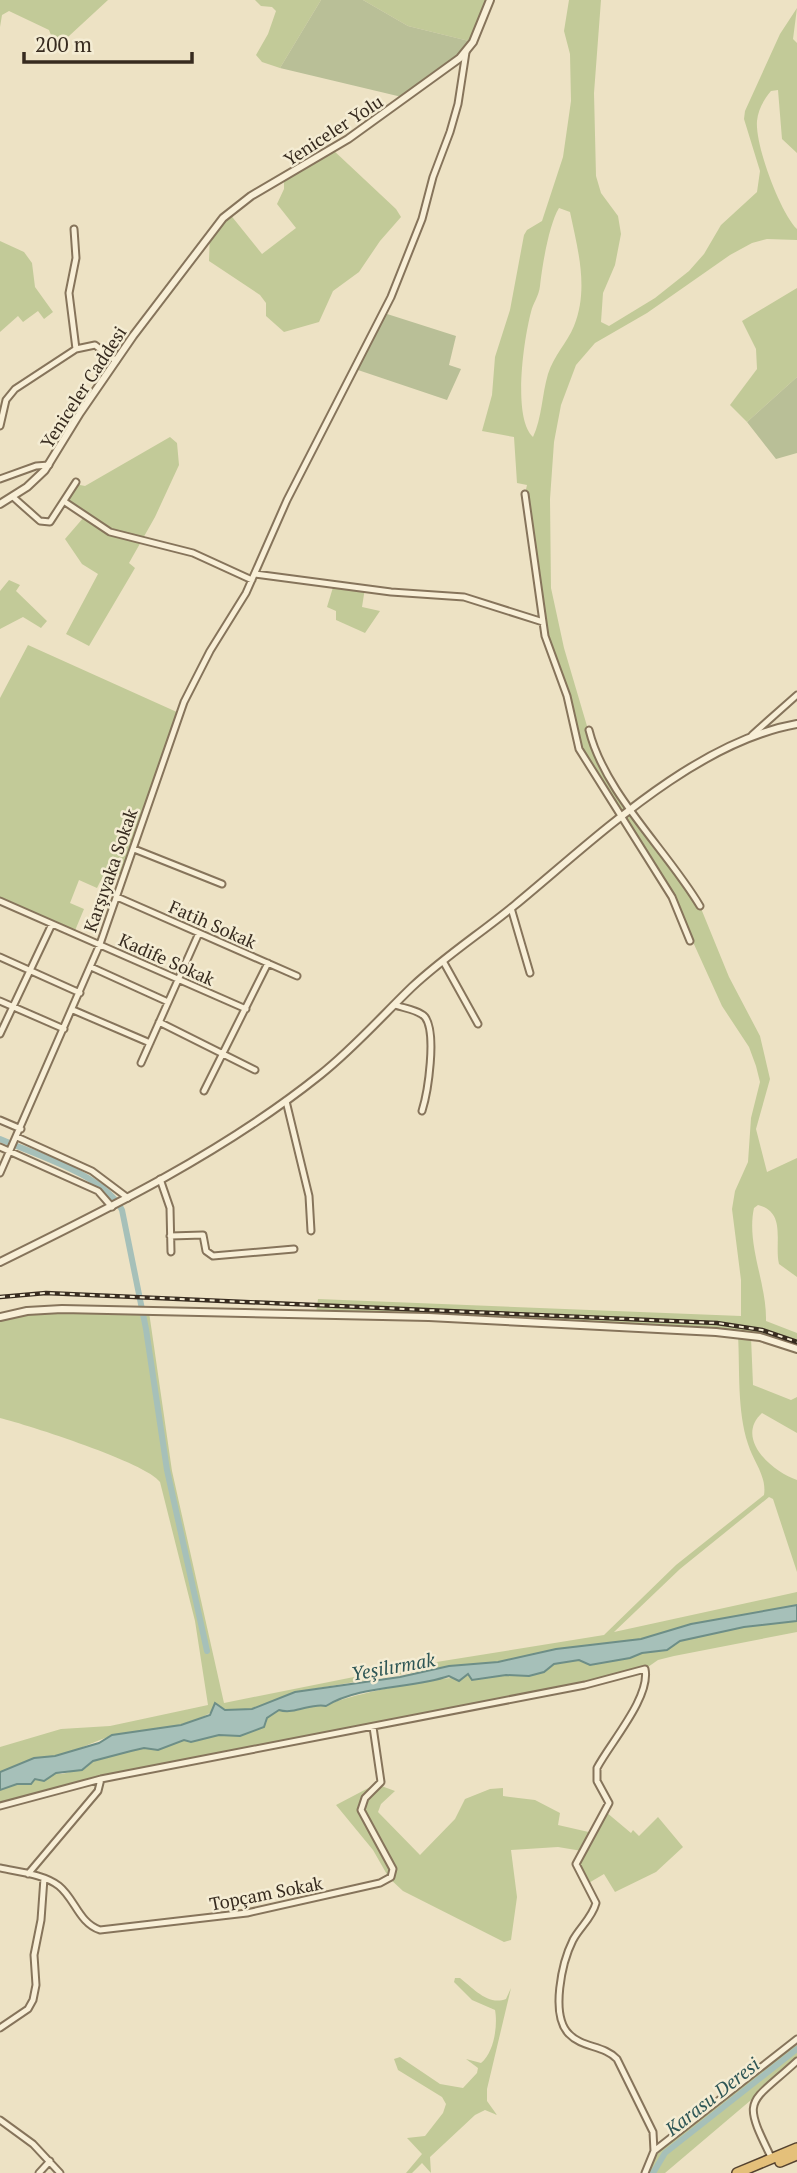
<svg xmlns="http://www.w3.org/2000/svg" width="797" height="2173" font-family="'PT Serif',serif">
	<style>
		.green { fill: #c2ca98; fill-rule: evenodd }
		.cemetery { fill: #b9bf97 }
		.water { fill: #a6c0b9; stroke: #6d8e87; stroke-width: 2 }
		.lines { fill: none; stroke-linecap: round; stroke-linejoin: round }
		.canal { stroke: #a6c0b9; stroke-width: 6 }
		.minor-casing { stroke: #86745b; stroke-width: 9 }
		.tertiary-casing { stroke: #86745b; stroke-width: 10 }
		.trunk-casing { stroke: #54422f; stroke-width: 12 }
		.minor { stroke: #f8efd7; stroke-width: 5 }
		.tertiary { stroke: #f8efd7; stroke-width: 6 }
		.trunk { stroke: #e4c07a; stroke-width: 9 }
		.rail-casing { stroke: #372b1f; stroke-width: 4.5 }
		.rail { stroke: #f4ecd3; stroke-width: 2; stroke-dasharray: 5; stroke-linecap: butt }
		.labels { text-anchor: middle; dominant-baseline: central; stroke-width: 5; stroke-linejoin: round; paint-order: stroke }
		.street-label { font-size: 18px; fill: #372b1f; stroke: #f4ecd3 }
		.water-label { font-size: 19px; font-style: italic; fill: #2e5655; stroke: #f4ecd3 }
	</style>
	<rect width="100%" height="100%" fill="#ede2c4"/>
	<!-- green -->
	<path class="green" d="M 0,0 L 108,0 L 56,48 L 49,30 L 9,11 L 2,15 L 0,27 Z
		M 255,0 L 321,0 L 280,68 L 262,62 L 256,55 L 268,34 L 276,11 L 272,7 L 261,6 Z
		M 363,0 L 490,0 L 473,42 L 408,26 Z
		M 569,0 L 601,0 L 594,93 L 596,176 L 601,193 L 618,216 L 621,234 L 615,265 L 603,293 L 601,322 L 609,326 L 655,298 L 689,271 L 704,254 L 721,225 L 757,192 L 760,171 L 744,119 L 745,111 L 780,34 L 797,8 L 793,39 L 797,43 L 797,153 L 782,139 L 778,90 L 771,91 C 764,99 758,110 757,121 C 755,145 780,212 797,229 L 797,240 L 767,239 L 752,243 L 730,255 L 647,313 L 595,343 L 576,365 L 561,405 L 554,442 L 550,499 L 551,588 L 564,648 L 592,743 L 620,791 L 700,906 L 729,977 L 760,1036 L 770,1079 L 756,1129 L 767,1172 L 797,1158 L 797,1277 L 779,1264 C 774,1243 787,1212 758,1205 L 754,1208 C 746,1244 767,1284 766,1321 L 797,1333 L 797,1349 L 751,1337 L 753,1385 L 791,1400 L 797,1397 L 797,1433 L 762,1413 C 734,1439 773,1472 797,1480 L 797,1572 L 773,1499 L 769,1497 L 680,1569 L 614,1632 L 797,1592 L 797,1605 L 691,1624 L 641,1639 L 557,1649 L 498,1662 L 438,1668 L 295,1692 L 253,1709 L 225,1710 L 219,1706 C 200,1726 144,1731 118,1735 C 105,1736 85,1747 72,1751 C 48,1759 25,1760 0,1772 L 0,1747 L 61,1729 L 110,1726 L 208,1705 L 195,1621 L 160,1482 C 147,1463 28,1425 0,1418 L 0,1317 L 27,1311 L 149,1312 L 172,1471 L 224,1703 L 399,1668 L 604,1635 L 676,1565 L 764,1495 C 767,1476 753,1461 748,1444 C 737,1410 740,1370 738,1335 L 316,1313 L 318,1299 L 741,1316 L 741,1280 L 732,1209 L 735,1191 L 748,1162 L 751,1118 L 760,1082 L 756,1066 L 749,1047 L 722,1006 L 678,909 L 579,749 L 570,709 L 549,651 L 525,494 L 527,485 L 517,483 L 514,437 L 482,431 L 492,395 L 495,357 L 510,310 L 524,235 L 527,230 L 542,221 L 563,157 L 571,101 L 570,54 L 564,31 ZM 559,208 L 570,212 C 578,250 589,289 574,326 C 567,343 554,355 548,374 C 542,394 542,418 533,437 C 512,418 524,338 531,312 C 533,303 539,296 540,286 C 542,267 549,224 559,208 Z
		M 332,149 L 396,209 L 401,217 L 380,241 L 359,272 L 333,291 L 319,322 L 284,332 L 266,316 L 266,303 L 260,295 L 209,261 L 210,232 L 229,213 L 262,254 L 296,228 L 277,204 L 284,189 L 284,179 Z
		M 0,241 L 24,252 L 32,263 L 35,287 L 53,312 L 44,319 L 38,311 L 23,322 L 18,316 L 0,332 Z
		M 797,288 L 797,377 L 747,422 L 730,405 L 757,369 L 756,349 L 742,321 Z
		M 170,437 L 177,443 L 179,465 L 155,517 L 129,563 L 135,568 L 89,646 L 66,634 L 98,574 L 82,564 L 65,539 L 84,517 L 65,502 L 75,484 L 85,486 Z
		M 9,580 L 20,585 L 16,591 L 47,621 L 41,628 L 23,617 L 0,629 L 0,591 Z
		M 334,584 L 365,588 L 362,607 L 380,611 L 365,633 L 336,620 L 336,611 L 327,607 Z
		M 28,645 L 179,713 L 124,876 L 107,868 L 97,888 L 79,880 L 70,903 L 84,909 L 74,933 L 0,901 L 0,698 Z
		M 797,1621 L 797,1632 L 674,1656 L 658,1660 L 645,1669 L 585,1685 L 145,1771 L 0,1806 L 0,1790 L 17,1784 L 30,1784 L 35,1779 L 44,1781 L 56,1773 L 62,1774 L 86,1768 L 95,1760 L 144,1748 L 161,1749 L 184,1740 L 219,1735 L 240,1736 L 266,1724 L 267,1718 L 279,1710 C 295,1715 311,1701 326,1706 C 341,1696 444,1675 462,1678 L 469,1673 L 471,1679 L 506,1675 L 528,1676 L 544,1672 L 554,1664 L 579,1660 L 599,1663 L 624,1659 L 642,1653 L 667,1650 L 679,1641 L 744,1627 Z
		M 376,1784 L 395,1791 L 381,1804 L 378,1812 L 420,1855 L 455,1819 L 465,1799 L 490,1789 L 503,1788 L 503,1796 L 535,1800 L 560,1813 L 558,1825 L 593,1833 L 606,1812 L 631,1833 L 633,1830 L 639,1836 L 658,1817 L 683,1847 L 656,1872 L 615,1892 L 604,1874 L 587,1884 L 576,1869 L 582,1851 L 558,1847 L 511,1850 L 517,1897 L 511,1940 L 504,1942 L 403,1891 L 389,1878 L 373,1850 L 336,1805 Z
		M 460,1978 C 473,1988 488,2006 506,1999 L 511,1988 L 487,2089 L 487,2101 L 497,2115 L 485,2110 L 475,2115 L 430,2157 L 431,2173 L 422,2163 L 412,2173 L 406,2173 L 422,2154 L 407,2138 L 425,2136 L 443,2113 L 446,2104 L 442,2097 L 398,2070 L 394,2059 L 400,2057 L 440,2084 L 463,2088 L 477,2073 L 478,2068 L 466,2059 L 481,2063 C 494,2053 498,2025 495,2010 L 472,2000 L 454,1982 L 455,1978 Z
		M 797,2039 L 797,2061 L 665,2173 L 645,2173 L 654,2151 Z"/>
	<!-- cemetery -->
	<path class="cemetery" d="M 321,0 L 363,0 L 408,26 L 473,42 L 466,52 L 406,98 L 280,68 Z
		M 384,313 L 456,336 L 449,365 L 461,369 L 447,400 L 355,369 Z
		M 797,377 L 797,453 L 776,459 L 747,422 Z"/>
	<!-- water -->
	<path class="water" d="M 797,1605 L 797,1621 L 744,1627 L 680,1641 L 667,1650 L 642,1653 L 630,1658 L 590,1665 L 579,1660 L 554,1664 L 544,1672 L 529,1676 L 506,1675 L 472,1680 L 468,1674 L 459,1681 L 449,1676 C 411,1689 360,1685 326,1706 C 312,1702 295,1715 279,1710 L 267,1718 L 264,1727 L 240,1736 L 219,1735 L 191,1742 L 184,1740 L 158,1750 L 144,1748 L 131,1751 L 93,1761 L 82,1770 L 56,1773 L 44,1781 L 35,1779 L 31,1784 L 17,1784 L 0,1790 L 0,1772 L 34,1758 L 55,1756 L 99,1743 L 112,1735 L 181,1725 L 210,1715 L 215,1703 L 225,1710 L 252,1709 L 295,1692 L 400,1677 L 449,1666 L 498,1662 L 556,1649 L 641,1639 L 691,1624 Z"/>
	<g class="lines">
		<!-- canal -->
		<path class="canal" d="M 0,1139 C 36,1155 104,1175 122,1210 L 146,1329 L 167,1470 L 207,1651
			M 653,2173 L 665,2153 L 797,2049"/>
		<!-- minor casing -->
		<g class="minor-casing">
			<path id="minor" d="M 74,229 L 76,258 L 69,293 L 76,349 L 95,345 L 116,361
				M 0,426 L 6,400 L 15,389 L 76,349
				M 0,479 L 36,466 L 49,465
				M 525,494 L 545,636 L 567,696 L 579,749 L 672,897 L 690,941
				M 13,497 L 40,521 L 50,522 L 76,482
				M 65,502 L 110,532 L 193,553 L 252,580
				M 255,574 L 391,592 L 464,597 L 543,622
				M 589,730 C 605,794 667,850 700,906
				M 752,735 L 797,695
				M 134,849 L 222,884
				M 117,897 L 297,976
				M 0,901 L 246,1009
				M 511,908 L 530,973
				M 0,957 L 80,993
				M 443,961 L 478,1024
				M 91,967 L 168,1002
				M 0,1001 L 64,1029
				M 395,1005 C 403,1008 419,1010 425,1017 C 437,1033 428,1092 422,1111
				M 73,1010 L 150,1043
				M 159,1022 L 255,1070
				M 0,1034 L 52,924
				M 141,1063 L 199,933
				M 204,1091 L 268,963
				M 286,1101 L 309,1196 L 311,1231
				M 0,1120 L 21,1129
				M 17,1137 L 92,1171 L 128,1198
				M 0,1147 L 98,1191 L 112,1207
				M 0,1173 L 100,944 L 184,702 L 210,651 L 246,593 L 287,500 L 391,297 L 422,219 L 433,177 L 450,132 L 458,104 L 466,52
				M 160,1179 L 170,1208 L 171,1252
				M 170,1236 L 203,1235 L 206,1251 L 213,1256 L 294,1249
				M 0,1806 L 101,1779 L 585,1685 L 645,1669 C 651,1697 610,1743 597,1768 L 597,1781 L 609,1803 L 576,1864 L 596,1903 C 592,1918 580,1927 573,1940 C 562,1962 550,2015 569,2034 C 582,2048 604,2045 617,2059 L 653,2132 L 654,2151
				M 0,1868 C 18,1872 44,1874 59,1886 C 75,1899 79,1923 100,1930 L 247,1913 L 380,1883 L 391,1877 L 393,1869 L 361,1810 L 365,1798 L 381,1782 L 373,1727
				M 28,1874 L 98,1791 L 101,1779
				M 0,2028 L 28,2009 L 33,2000 L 36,1985 L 34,1955 L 41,1920 L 44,1878
				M 0,2120 L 33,2144 L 60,2173
				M 772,2159 C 741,2096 748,2106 797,2061
				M 39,2173 L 50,2161
				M 645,2173 L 654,2151 L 797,2039"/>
		</g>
		<!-- tertiary casing -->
		<g class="tertiary-casing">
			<path id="tertiary" d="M 0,504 L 27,487 L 45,470 L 80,413 L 133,336 L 223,218 L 251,196 L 348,139 L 460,58 L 473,42 L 490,0
				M 0,1262 C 110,1208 224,1152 320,1075 C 353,1049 381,1017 412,987 C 444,957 481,933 515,905 C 594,840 694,742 797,724
				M 0,1317 L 27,1311 L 62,1309 L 429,1317 L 716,1332 L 760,1337 L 797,1349"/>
		</g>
		<!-- trunk casing -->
		<g class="trunk-casing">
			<path id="trunk" d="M 780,2162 L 797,2155
				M 737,2173 L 797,2148"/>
		</g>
		<!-- minor -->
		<use href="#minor" class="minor"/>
		<!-- tertiary -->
		<use href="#tertiary" class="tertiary"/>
		<!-- trunk -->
		<use href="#trunk" class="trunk"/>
		<!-- rail casing -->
		<g class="rail-casing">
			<path id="rail" d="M 0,1297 L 46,1293 L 717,1323 L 762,1330 L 797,1342"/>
		</g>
		<!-- rail -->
		<use href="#rail" class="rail"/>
	</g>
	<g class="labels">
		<!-- street labels -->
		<g class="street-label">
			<text transform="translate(333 130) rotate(-33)">Yeniceler Yolu</text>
			<text transform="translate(83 387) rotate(-57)">Yeniceler Caddesi</text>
			<text transform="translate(110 870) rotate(-71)">Karşıyaka Sokak</text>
			<text transform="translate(213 924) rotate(24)">Fatih Sokak</text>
			<text transform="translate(167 959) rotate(24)">Kadife Sokak</text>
			<text transform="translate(266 1893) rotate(-11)">Topçam Sokak</text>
		</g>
		<!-- water labels -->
		<g class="water-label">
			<text transform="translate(393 1666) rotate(-10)">Yeşilırmak</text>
			<text transform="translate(712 2096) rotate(-38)">Karasu Deresi</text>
		</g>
	</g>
	<!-- scale -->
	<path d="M24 52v10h168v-10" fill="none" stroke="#372b1f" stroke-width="3.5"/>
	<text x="35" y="52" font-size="21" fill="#372b1f" stroke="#f4ecd3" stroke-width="5" paint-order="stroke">200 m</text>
</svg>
